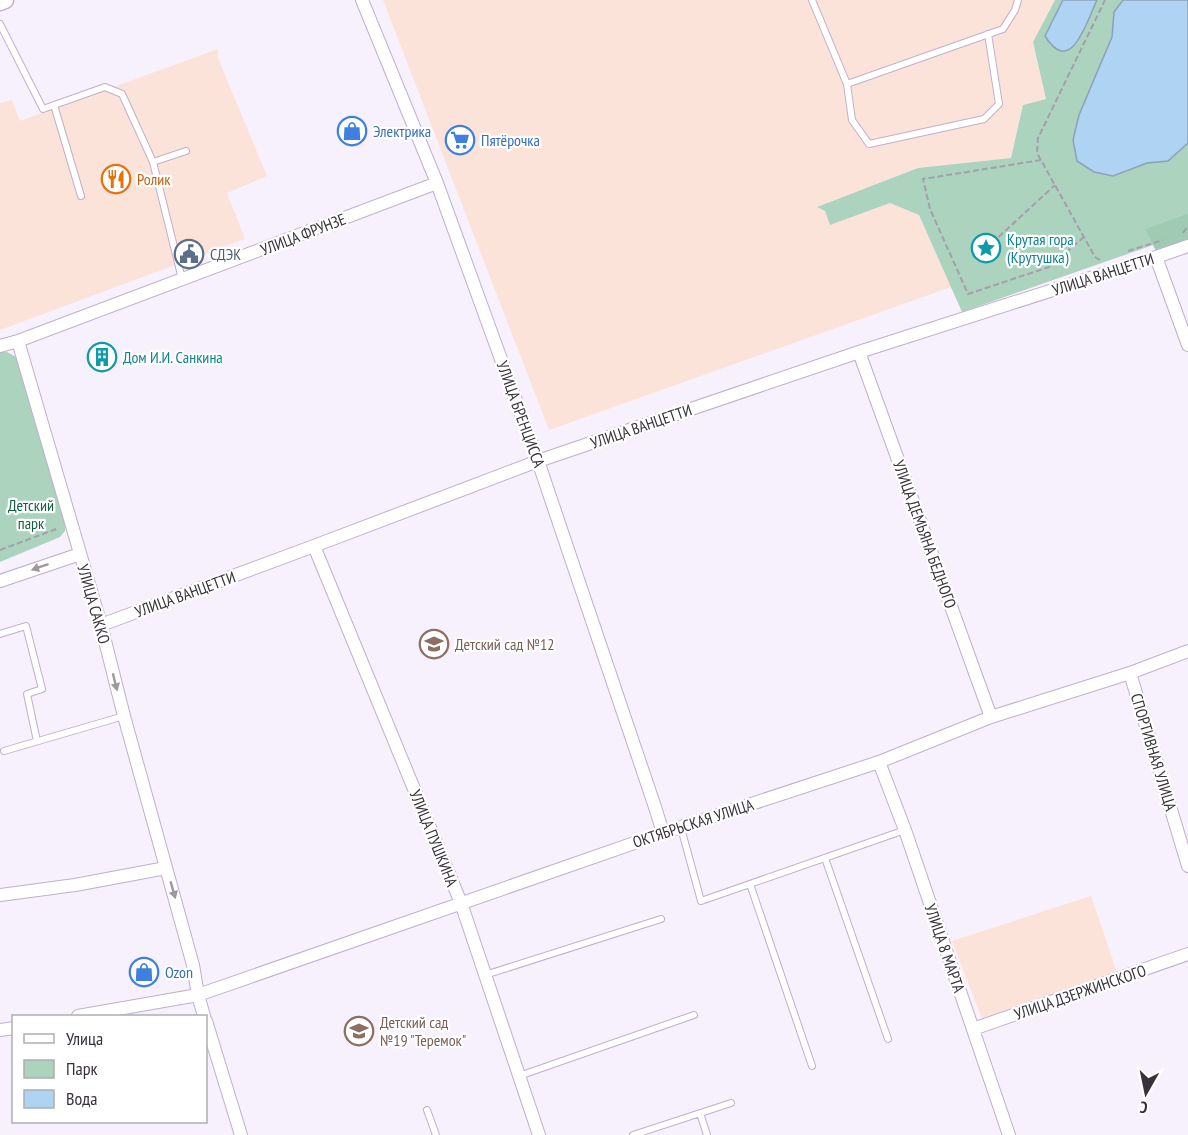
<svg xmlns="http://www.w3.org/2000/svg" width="1188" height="1135" font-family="'PT Sans Narrow',sans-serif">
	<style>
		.industrial { fill: #fce3da }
		.green { fill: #abd3bd }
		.forest { fill: #9fcbb3 }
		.water { fill: #afd3f2; stroke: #8ba2bc; stroke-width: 1.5 }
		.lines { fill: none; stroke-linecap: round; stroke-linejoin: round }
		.service-casing { stroke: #c0afcd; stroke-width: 8 }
		.minor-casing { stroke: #c0afcd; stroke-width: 14 }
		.secondary-casing { stroke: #c0afcd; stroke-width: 19 }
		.path { stroke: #a59eab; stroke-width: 2; stroke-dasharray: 6 3; stroke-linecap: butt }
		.service { stroke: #fff; stroke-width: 6 }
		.minor { stroke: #fff; stroke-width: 12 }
		.secondary { stroke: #fff; stroke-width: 16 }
		.oneway { fill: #9c989e }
		.labels { text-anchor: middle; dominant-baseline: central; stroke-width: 4.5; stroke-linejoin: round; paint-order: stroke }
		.shop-label { font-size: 16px; fill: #366cbe; stroke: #fff; text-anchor: start }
		.food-label { font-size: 16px; fill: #c56008; stroke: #fff; text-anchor: start }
		.street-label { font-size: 16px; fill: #38313d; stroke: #fff }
		.culture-label { font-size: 16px; fill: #0d838f; stroke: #fff; text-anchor: start }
		.service-label { font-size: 16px; fill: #4e5e75; stroke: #fff; text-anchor: start }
		.park-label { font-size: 16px; fill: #156142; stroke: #fff }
		.education-label { font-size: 16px; fill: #785e54; stroke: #fff; text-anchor: start }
	</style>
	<rect width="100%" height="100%" fill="#f7f0fd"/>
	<!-- industrial -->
	<path class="industrial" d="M 383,0 L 1055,0 L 1033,42 L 1046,99 L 1023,105 L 1011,158 L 918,168 L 817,207 L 825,211 L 830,225 L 890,203 L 919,215 L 951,287 L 549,430 Z
		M 218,49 L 218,58 L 267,176 L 227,193 L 245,239 L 0,330 L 0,103 L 12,100 L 20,121 Z
		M 1091,896 L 1117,972 L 982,1019 L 952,941 Z"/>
	<!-- green -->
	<path class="green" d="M 1055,0 L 1063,0 L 1045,36 L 1077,43 L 1097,0 L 1123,0 L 1114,12 L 1112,37 L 1079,115 L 1113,176 L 1147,163 L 1168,161 L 1188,143 L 1188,213 L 1146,229 L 1153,245 L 962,312 L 919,215 L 890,203 L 830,225 L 825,211 L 817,207 L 918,168 L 1011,158 L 1023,105 L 1046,99 L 1033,42 Z
		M 0,352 L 7,352 L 16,357 L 45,450 L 66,525 L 65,531 L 60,537 L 0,562 Z"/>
	<!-- forest -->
	<path class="forest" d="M 1188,213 L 1188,240 L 1156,251 L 1145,229 Z"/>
	<!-- water -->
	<path class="water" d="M 1063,0 L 1097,0 C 1087,21 1071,78 1045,36 Z
		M 1123,0 L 1188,0 L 1188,143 L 1168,161 L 1147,163 L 1113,176 L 1094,172 L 1077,161 L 1073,140 L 1079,115 L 1112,37 L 1114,12 Z"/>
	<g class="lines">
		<!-- service casing -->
		<g class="service-casing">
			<path id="service" d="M 812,0 L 847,84 L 1003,29 L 1015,10 L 1018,0
				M 0,24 L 43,109 L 105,87 L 122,94 L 153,162
				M 847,84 L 852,120 L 869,144 L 984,119 L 999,104 L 988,34
				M 54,105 L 81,196
				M 182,279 L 153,162 L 186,151
				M 0,634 L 26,626 L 42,689 L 27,694 L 37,741
				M 4,751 L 124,716
				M 681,828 L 701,901 L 905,830
				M 825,858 L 888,1039
				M 750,884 L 812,1066
				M 485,975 L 661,919
				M 519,1076 L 694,1015
				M 427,1110 L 436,1135
				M 700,1113 L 707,1135
				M 633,1135 L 731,1103"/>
		</g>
		<!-- minor casing -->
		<g class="minor-casing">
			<path id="minor" d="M 362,0 L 437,183 L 538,461 L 655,807 L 663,833
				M 1156,257 L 1188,345
				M 18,341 L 101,625 L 124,716 L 193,965 L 198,995 L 204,1016
				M 0,346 L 18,341 L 437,183
				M 859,352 L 991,717
				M 314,546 L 461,903 L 539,1135
				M 0,581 L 80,554
				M 101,625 L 314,546 L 538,461 L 859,352 L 1156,257 L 1188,246
				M 1130,673 L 1188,866
				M 879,762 L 905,830 L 1009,1135
				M 0,895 L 75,885 L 166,868
				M 78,1016 L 198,995 L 663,833 L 879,762 L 991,717 L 1130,673 L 1188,651
				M 206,1021 L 241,1135
				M 973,1029 L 1188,954
				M 0,1030 L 14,1028"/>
		</g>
		<!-- secondary casing -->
		<g class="secondary-casing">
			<path id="secondary" d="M 0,2 L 5,0"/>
		</g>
		<!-- path -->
		<path class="path" d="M 1041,160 L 923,179 L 930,209 L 968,294 L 1049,267 L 1084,237
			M 1183,233 L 1188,226
			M 992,243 L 1055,185
			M 1128,251 L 1163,240
			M 1100,260 L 1095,257 L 1037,153 L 1038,138 L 1105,0
			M 0,550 L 59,528"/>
		<!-- service -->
		<use href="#service" class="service"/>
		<!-- minor -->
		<use href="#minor" class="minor"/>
		<!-- secondary -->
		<use href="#secondary" class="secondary"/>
	</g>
	<!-- one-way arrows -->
	<defs><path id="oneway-solid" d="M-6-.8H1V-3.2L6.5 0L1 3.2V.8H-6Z" transform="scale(1.5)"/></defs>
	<g class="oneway">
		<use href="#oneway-solid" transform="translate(40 567) rotate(161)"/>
		<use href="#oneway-solid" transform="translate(115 682) rotate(76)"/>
		<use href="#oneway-solid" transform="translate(173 890) rotate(74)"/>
	</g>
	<!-- icons -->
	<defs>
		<g id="shop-ring" transform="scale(1.5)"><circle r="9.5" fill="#fff" stroke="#3f7fe0" stroke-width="1.5"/><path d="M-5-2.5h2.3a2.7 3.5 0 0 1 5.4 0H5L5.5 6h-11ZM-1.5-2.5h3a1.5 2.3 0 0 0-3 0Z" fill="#3f7fe0"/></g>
		<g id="supermarket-ring" transform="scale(1.5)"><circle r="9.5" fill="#fff" stroke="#3f7fe0" stroke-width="1.5"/><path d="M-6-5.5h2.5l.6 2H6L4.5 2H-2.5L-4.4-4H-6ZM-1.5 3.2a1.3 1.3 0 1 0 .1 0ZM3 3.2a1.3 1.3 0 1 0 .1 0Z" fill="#3f7fe0"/></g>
		<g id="restaurant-ring" transform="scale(1.5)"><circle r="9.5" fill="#fff" stroke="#e8710a" stroke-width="1.5"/><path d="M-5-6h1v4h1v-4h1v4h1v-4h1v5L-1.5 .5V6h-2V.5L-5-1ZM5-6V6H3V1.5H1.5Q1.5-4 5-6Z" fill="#e8710a"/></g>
		<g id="sight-ring" transform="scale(1.5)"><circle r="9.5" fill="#fff" stroke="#0f9aa8" stroke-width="1.5"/><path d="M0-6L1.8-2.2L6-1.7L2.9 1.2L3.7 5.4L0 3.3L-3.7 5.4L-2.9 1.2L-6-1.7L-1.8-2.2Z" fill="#0f9aa8"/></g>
		<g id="civic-ring" transform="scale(1.5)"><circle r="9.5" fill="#fff" stroke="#5c6f8a" stroke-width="1.5"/><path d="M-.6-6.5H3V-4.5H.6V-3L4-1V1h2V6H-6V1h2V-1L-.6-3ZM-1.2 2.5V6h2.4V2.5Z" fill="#5c6f8a"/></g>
		<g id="building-ring" transform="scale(1.5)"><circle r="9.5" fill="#fff" stroke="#0f9aa8" stroke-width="1.5"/><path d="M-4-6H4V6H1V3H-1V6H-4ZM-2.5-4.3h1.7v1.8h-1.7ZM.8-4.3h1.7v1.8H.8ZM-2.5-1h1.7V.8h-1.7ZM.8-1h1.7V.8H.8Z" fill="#0f9aa8"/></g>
		<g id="school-ring" transform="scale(1.5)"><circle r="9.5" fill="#fff" stroke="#8d6e63" stroke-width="1.5"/><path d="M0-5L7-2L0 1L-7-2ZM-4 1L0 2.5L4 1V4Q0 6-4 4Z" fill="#8d6e63"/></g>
	</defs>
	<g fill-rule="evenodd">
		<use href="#shop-ring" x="352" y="131"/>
		<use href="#supermarket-ring" x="460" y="140"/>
		<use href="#restaurant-ring" x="116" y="179"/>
		<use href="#sight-ring" x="986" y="248"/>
		<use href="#civic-ring" x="189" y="254"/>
		<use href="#building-ring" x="102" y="357"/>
		<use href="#school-ring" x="434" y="644"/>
		<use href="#shop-ring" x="144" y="972"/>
		<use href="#school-ring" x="359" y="1031"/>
	</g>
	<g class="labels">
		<!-- shop labels -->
		<g class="shop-label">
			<text x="373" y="131">Электрика</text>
			<text x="481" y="140">Пятёрочка</text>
			<text x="165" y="972">Ozon</text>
		</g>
		<!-- food labels -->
		<g class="food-label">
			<text x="137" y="179">Ролик</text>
		</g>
		<!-- street labels -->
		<g class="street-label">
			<text transform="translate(303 234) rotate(-21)">УЛИЦА ФРУНЗЕ</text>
			<text transform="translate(1103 274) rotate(-18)">УЛИЦА ВАНЦЕТТИ</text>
			<text transform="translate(521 414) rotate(70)">УЛИЦА БРЕНЦИССА</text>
			<text transform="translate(641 426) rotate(-19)">УЛИЦА ВАНЦЕТТИ</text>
			<text transform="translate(925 534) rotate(70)">УЛИЦА ДЕМЬЯНА БЕДНОГО</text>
			<text transform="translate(185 594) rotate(-20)">УЛИЦА ВАНЦЕТТИ</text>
			<text transform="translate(94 604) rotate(74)">УЛИЦА САККО</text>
			<text transform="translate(1154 752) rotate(73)">СПОРТИВНАЯ УЛИЦА</text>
			<text transform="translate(693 823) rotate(-18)">ОКТЯБРЬСКАЯ УЛИЦА</text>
			<text transform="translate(434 838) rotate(68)">УЛИЦА ПУШКИНА</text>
			<text transform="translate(945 948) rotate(71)">УЛИЦА 8 МАРТА</text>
			<text transform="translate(1080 992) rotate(-19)">УЛИЦА ДЗЕРЖИНСКОГО</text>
		</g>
		<!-- culture labels -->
		<g class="culture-label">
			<text x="1007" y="239">Крутая гора<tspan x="1007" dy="18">(Крутушка)</tspan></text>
			<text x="123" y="357">Дом И.И. Санкина</text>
		</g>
		<!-- service labels -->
		<g class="service-label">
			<text x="210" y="254">СДЭК</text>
		</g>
		<!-- park labels -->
		<g class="park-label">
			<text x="31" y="505">Детский<tspan x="31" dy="18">парк</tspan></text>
		</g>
		<!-- education labels -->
		<g class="education-label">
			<text x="455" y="644">Детский сад №12</text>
			<text x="380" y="1022">Детский сад<tspan x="380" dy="18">№19 "Теремок"</tspan></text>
		</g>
	</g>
	<!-- legend -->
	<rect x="12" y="1015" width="195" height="108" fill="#ffffff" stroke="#afadb1" stroke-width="1.5"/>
	<rect x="24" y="1034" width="30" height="9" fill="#ffffff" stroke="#afadb1" stroke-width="1.5"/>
	<text x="66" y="1045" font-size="18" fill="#38313d">Улица</text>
	<rect x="24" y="1060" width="30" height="18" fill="#abd3bd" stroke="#afadb1" stroke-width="1.5"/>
	<text x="66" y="1075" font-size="18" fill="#38313d">Парк</text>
	<rect x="24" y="1090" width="30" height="18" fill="#afd3f2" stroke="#afadb1" stroke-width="1.5"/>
	<text x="66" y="1105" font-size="18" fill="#38313d">Вода</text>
	<!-- north arrow -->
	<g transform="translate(1146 1093) rotate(189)" stroke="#ffffff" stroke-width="4.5" paint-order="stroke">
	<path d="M0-4.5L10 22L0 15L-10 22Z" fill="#38313d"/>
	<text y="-9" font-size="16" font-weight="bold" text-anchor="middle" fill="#38313d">С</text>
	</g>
</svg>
